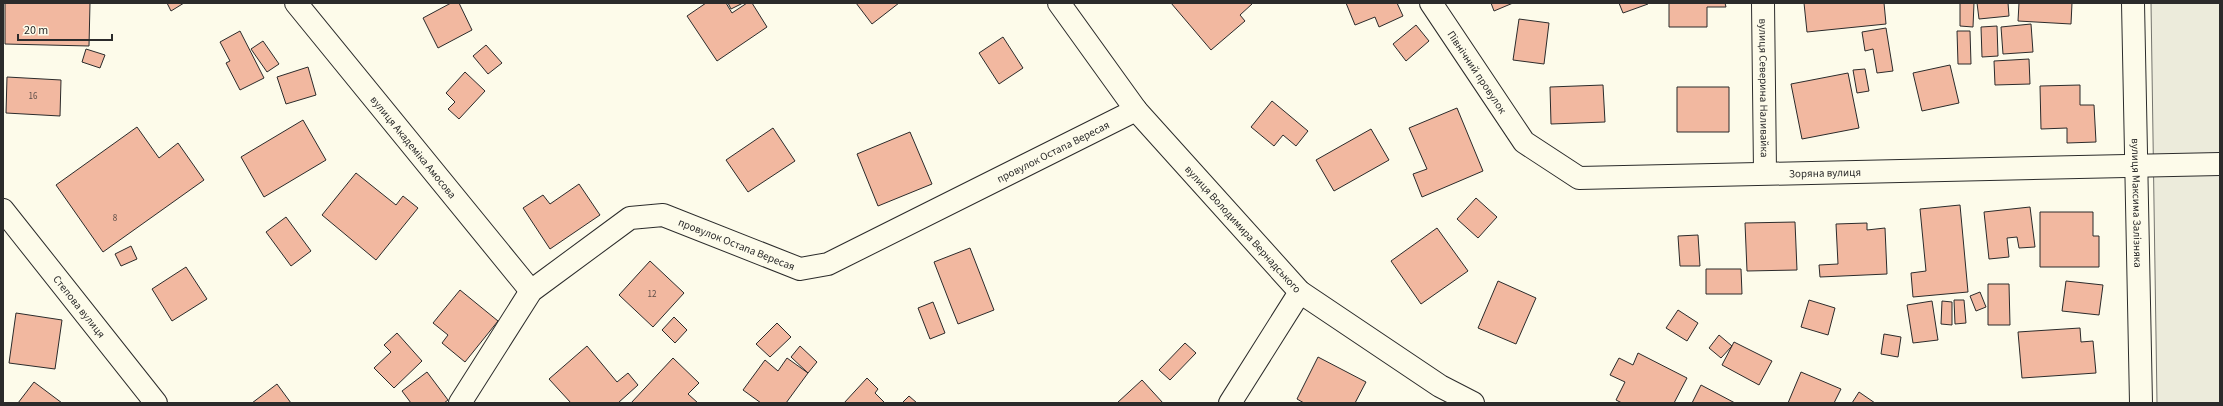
<svg xmlns="http://www.w3.org/2000/svg" width="2223" height="406" font-family="'Source Sans 3',sans-serif">
	<style>
		.green { fill: #ecebdb; stroke: #74746e }
		.building { fill: #f2b8a0; stroke: #2b2b2b }
		.lines { fill: none; stroke-linecap: round; stroke-linejoin: round }
		.minor-casing { stroke: #2b2b2b; stroke-width: 24 }
		.minor { stroke: #fdfbea; stroke-width: 22 }
		.labels { text-anchor: middle; dominant-baseline: central; stroke-width: 3; stroke-linejoin: round; paint-order: stroke }
		.number-label { font-size: 9px; fill: #5d4e48 }
		.street-label { font-size: 11px; fill: #2b2b2b; stroke: #fdfbea }
	</style>
	<rect width="100%" height="100%" fill="#fdfbea"/>
	<!-- green -->
	<path class="green" d="M 2151,3 L 2220,3 L 2220,403 L 2157,403 Z"/>
	<!-- building -->
	<path class="building" d="M 5,3 L 90,3 L 89,46 L 5,44 Z
		M 167,3 L 184,3 L 171,11 Z
		M 451,3 L 459,3 L 472,30 L 438,48 L 423,18 Z
		M 706,3 L 726,3 L 732,13 L 747,3 L 752,3 L 767,27 L 717,61 L 687,16 Z
		M 728,3 L 743,3 L 731,9 Z
		M 856,3 L 899,3 L 872,24 Z
		M 1171,3 L 1251,3 L 1252,4 L 1240,15 L 1245,21 L 1211,50 Z
		M 1346,3 L 1397,3 L 1403,16 L 1379,27 L 1375,17 L 1355,25 Z
		M 1491,3 L 1513,3 L 1494,11 Z
		M 1619,3 L 1647,3 L 1648,4 L 1623,13 Z
		M 1669,3 L 1725,3 L 1726,7 L 1707,7 L 1707,27 L 1669,27 Z
		M 1804,3 L 1884,3 L 1886,24 L 1807,32 Z
		M 1960,3 L 1974,3 L 1973,27 L 1960,26 Z
		M 1977,3 L 2008,3 L 2009,16 L 1979,19 Z
		M 2019,3 L 2072,3 L 2071,24 L 2018,21 Z
		M 1519,19 L 1549,23 L 1544,64 L 1513,60 Z
		M 2031,24 L 2033,52 L 2003,54 L 2001,27 Z
		M 1416,25 L 1429,41 L 1406,61 L 1393,44 Z
		M 1997,26 L 1998,56 L 1982,57 L 1981,27 Z
		M 1886,28 L 1893,71 L 1877,73 L 1873,49 L 1865,51 L 1862,32 Z
		M 240,31 L 264,78 L 240,90 L 226,63 L 230,61 L 220,42 Z
		M 1957,31 L 1970,31 L 1971,64 L 1958,64 Z
		M 1003,37 L 1023,68 L 999,84 L 979,53 Z
		M 263,41 L 279,64 L 267,72 L 251,49 Z
		M 486,45 L 502,63 L 488,74 L 473,56 Z
		M 86,49 L 105,55 L 100,68 L 82,62 Z
		M 2029,59 L 2030,84 L 1995,85 L 1994,61 Z
		M 1950,65 L 1959,103 L 1922,111 L 1913,73 Z
		M 308,67 L 316,95 L 286,104 L 277,77 Z
		M 1865,69 L 1869,91 L 1857,93 L 1853,70 Z
		M 465,72 L 485,91 L 459,119 L 448,109 L 455,102 L 446,93 Z
		M 1848,73 L 1859,128 L 1802,139 L 1791,84 Z
		M 7,77 L 61,80 L 60,116 L 6,113 Z
		M 1603,85 L 1605,122 L 1551,124 L 1550,87 Z
		M 2080,85 L 2080,105 L 2094,105 L 2096,142 L 2067,143 L 2067,128 L 2041,129 L 2040,86 Z
		M 1677,87 L 1729,87 L 1729,132 L 1677,132 Z
		M 1272,101 L 1308,131 L 1296,146 L 1283,135 L 1274,146 L 1251,127 Z
		M 1457,108 L 1483,171 L 1422,197 L 1413,174 L 1427,169 L 1409,128 Z
		M 303,120 L 326,160 L 264,197 L 241,157 Z
		M 137,127 L 159,158 L 178,143 L 204,180 L 103,252 L 56,185 Z
		M 773,128 L 795,161 L 748,192 L 726,160 Z
		M 1371,129 L 1389,160 L 1334,191 L 1316,160 Z
		M 910,132 L 932,184 L 878,206 L 857,154 Z
		M 356,173 L 396,205 L 403,196 L 418,208 L 376,260 L 322,215 Z
		M 579,184 L 600,215 L 550,249 L 523,208 L 543,195 L 550,204 Z
		M 1476,198 L 1497,217 L 1478,238 L 1457,219 Z
		M 1960,205 L 1968,292 L 1913,297 L 1911,273 L 1926,271 L 1920,209 Z
		M 2030,207 L 2035,247 L 2019,248 L 2017,237 L 2007,238 L 2009,257 L 1989,259 L 1984,212 Z
		M 2040,212 L 2093,212 L 2093,236 L 2099,236 L 2099,267 L 2040,267 Z
		M 286,217 L 311,251 L 291,266 L 266,232 Z
		M 1795,222 L 1797,270 L 1747,271 L 1745,223 Z
		M 1867,223 L 1867,230 L 1885,228 L 1887,274 L 1820,277 L 1819,265 L 1838,264 L 1836,224 Z
		M 1437,228 L 1468,271 L 1421,304 L 1391,261 Z
		M 1698,235 L 1700,266 L 1680,266 L 1678,236 Z
		M 131,246 L 137,259 L 121,266 L 115,254 Z
		M 970,248 L 994,310 L 958,324 L 934,262 Z
		M 650,261 L 684,293 L 653,327 L 619,295 Z
		M 186,267 L 207,299 L 172,321 L 152,289 Z
		M 1706,269 L 1741,269 L 1742,294 L 1706,294 Z
		M 1498,281 L 1536,298 L 1516,344 L 1478,328 Z
		M 2066,281 L 2103,285 L 2099,315 L 2062,311 Z
		M 1988,284 L 2009,284 L 2010,325 L 1988,325 Z
		M 460,290 L 498,321 L 465,362 L 442,343 L 448,335 L 433,323 Z
		M 1980,292 L 1986,307 L 1976,311 L 1970,296 Z
		M 1809,300 L 1835,308 L 1828,335 L 1801,327 Z
		M 1954,300 L 1964,300 L 1966,323 L 1955,324 Z
		M 1932,301 L 1938,340 L 1913,343 L 1907,305 Z
		M 1942,301 L 1952,302 L 1952,325 L 1941,324 Z
		M 933,302 L 945,333 L 930,339 L 918,308 Z
		M 1678,310 L 1698,323 L 1687,341 L 1666,328 Z
		M 16,313 L 62,320 L 55,369 L 9,363 Z
		M 674,317 L 687,330 L 675,343 L 662,330 Z
		M 777,323 L 791,337 L 770,357 L 756,344 Z
		M 2080,328 L 2081,342 L 2093,341 L 2096,373 L 2022,378 L 2018,332 Z
		M 397,333 L 422,361 L 394,388 L 374,368 L 391,352 L 384,345 Z
		M 1884,334 L 1901,337 L 1898,357 L 1881,354 Z
		M 1719,335 L 1732,346 L 1721,358 L 1709,348 Z
		M 1734,342 L 1772,361 L 1759,385 L 1722,365 Z
		M 1185,343 L 1196,353 L 1170,380 L 1159,370 Z
		M 587,346 L 617,382 L 628,373 L 638,385 L 618,403 L 571,403 L 549,379 Z
		M 800,346 L 817,362 L 808,373 L 791,357 Z
		M 1638,353 L 1687,378 L 1674,403 L 1622,403 L 1616,400 L 1625,382 L 1610,375 L 1619,358 L 1633,365 Z
		M 1318,357 L 1366,382 L 1355,403 L 1304,403 L 1297,399 Z
		M 673,358 L 699,383 L 688,394 L 698,403 L 631,403 Z
		M 787,358 L 808,373 L 786,403 L 761,403 L 743,390 L 765,360 L 778,371 Z
		M 427,372 L 448,400 L 444,403 L 411,403 L 402,391 Z
		M 1801,372 L 1841,389 L 1834,403 L 1788,403 Z
		M 867,378 L 878,389 L 875,393 L 885,403 L 844,403 Z
		M 1142,380 L 1163,403 L 1117,403 Z
		M 34,382 L 62,403 L 18,403 Z
		M 277,384 L 291,403 L 252,403 Z
		M 1701,385 L 1735,403 L 1692,403 Z
		M 1859,392 L 1875,403 L 1852,403 Z
		M 909,396 L 917,403 L 902,403 Z"/>
	<g class="lines">
		<!-- minor casing -->
		<g class="minor-casing">
			<g id="minor">
				<path id="s1" d="M 296,3 L 531,291"/>
				<path id="s2" d="M 1059,3 L 1136,110 L 1300,292 L 1440,386 L 1473,403"/>
				<path id="s3" d="M 1431,3 L 1524,142 L 1579,178 L 2220,164"/>
				<path id="s4" d="M 1763,3 L 1765,172"/>
				<path id="s5" d="M 2133,3 L 2141,403"/>
				<path id="s6" d="M 3,210 L 156,403"/>
				<path id="s7" d="M 460,403 L 531,291 L 630,218 L 663,215 L 800,269 L 828,264 L 1136,110"/>
				<path d="M 1230,403 L 1300,292"/>
			</g>
		</g>
		<!-- minor -->
		<use href="#minor" class="minor"/>
	</g>
	<g class="labels">
		<!-- number labels -->
		<g class="number-label">
			<text x="33" y="96">16</text>
			<text x="115" y="218">8</text>
			<text x="652" y="294">12</text>
		</g>
		<!-- street labels -->
		<g class="street-label">
			<text stroke="none"><textPath href="#s3" startOffset="83">Північний провулок</textPath></text>
			<text stroke="none"><textPath href="#s4" startOffset="85">вулиця Северина Наливайка</textPath></text>
			<text stroke="none"><textPath href="#s1" startOffset="186">вулиця Академіка Амосова</textPath></text>
			<text stroke="none"><textPath href="#s7" startOffset="716">провулок Остапа Вересая</textPath></text>
			<text stroke="none"><textPath href="#s3" startOffset="479">Зоряна вулиця</textPath></text>
			<text stroke="none"><textPath href="#s5" startOffset="200">вулиця Максима Залізняка</textPath></text>
			<text stroke="none"><textPath href="#s2" startOffset="292">вулиця Володимира Вернадського</textPath></text>
			<text stroke="none"><textPath href="#s7" startOffset="368">провулок Остапа Вересая</textPath></text>
			<text stroke="none"><textPath href="#s6" startOffset="123">Степова вулиця</textPath></text>
		</g>
	</g>
	<!-- border -->
	<rect width="2223" height="406" fill="none" stroke="#2b2b2b" stroke-width="8"/>
	<!-- scale -->
	<path d="M18 34v6h94v-6" fill="none" stroke="#2b2b2b" stroke-width="2"/>
	<text x="24" y="34" font-size="12" fill="#2b2b2b" stroke="#fdfbea" stroke-width="3" paint-order="stroke">20 m</text>
</svg>
